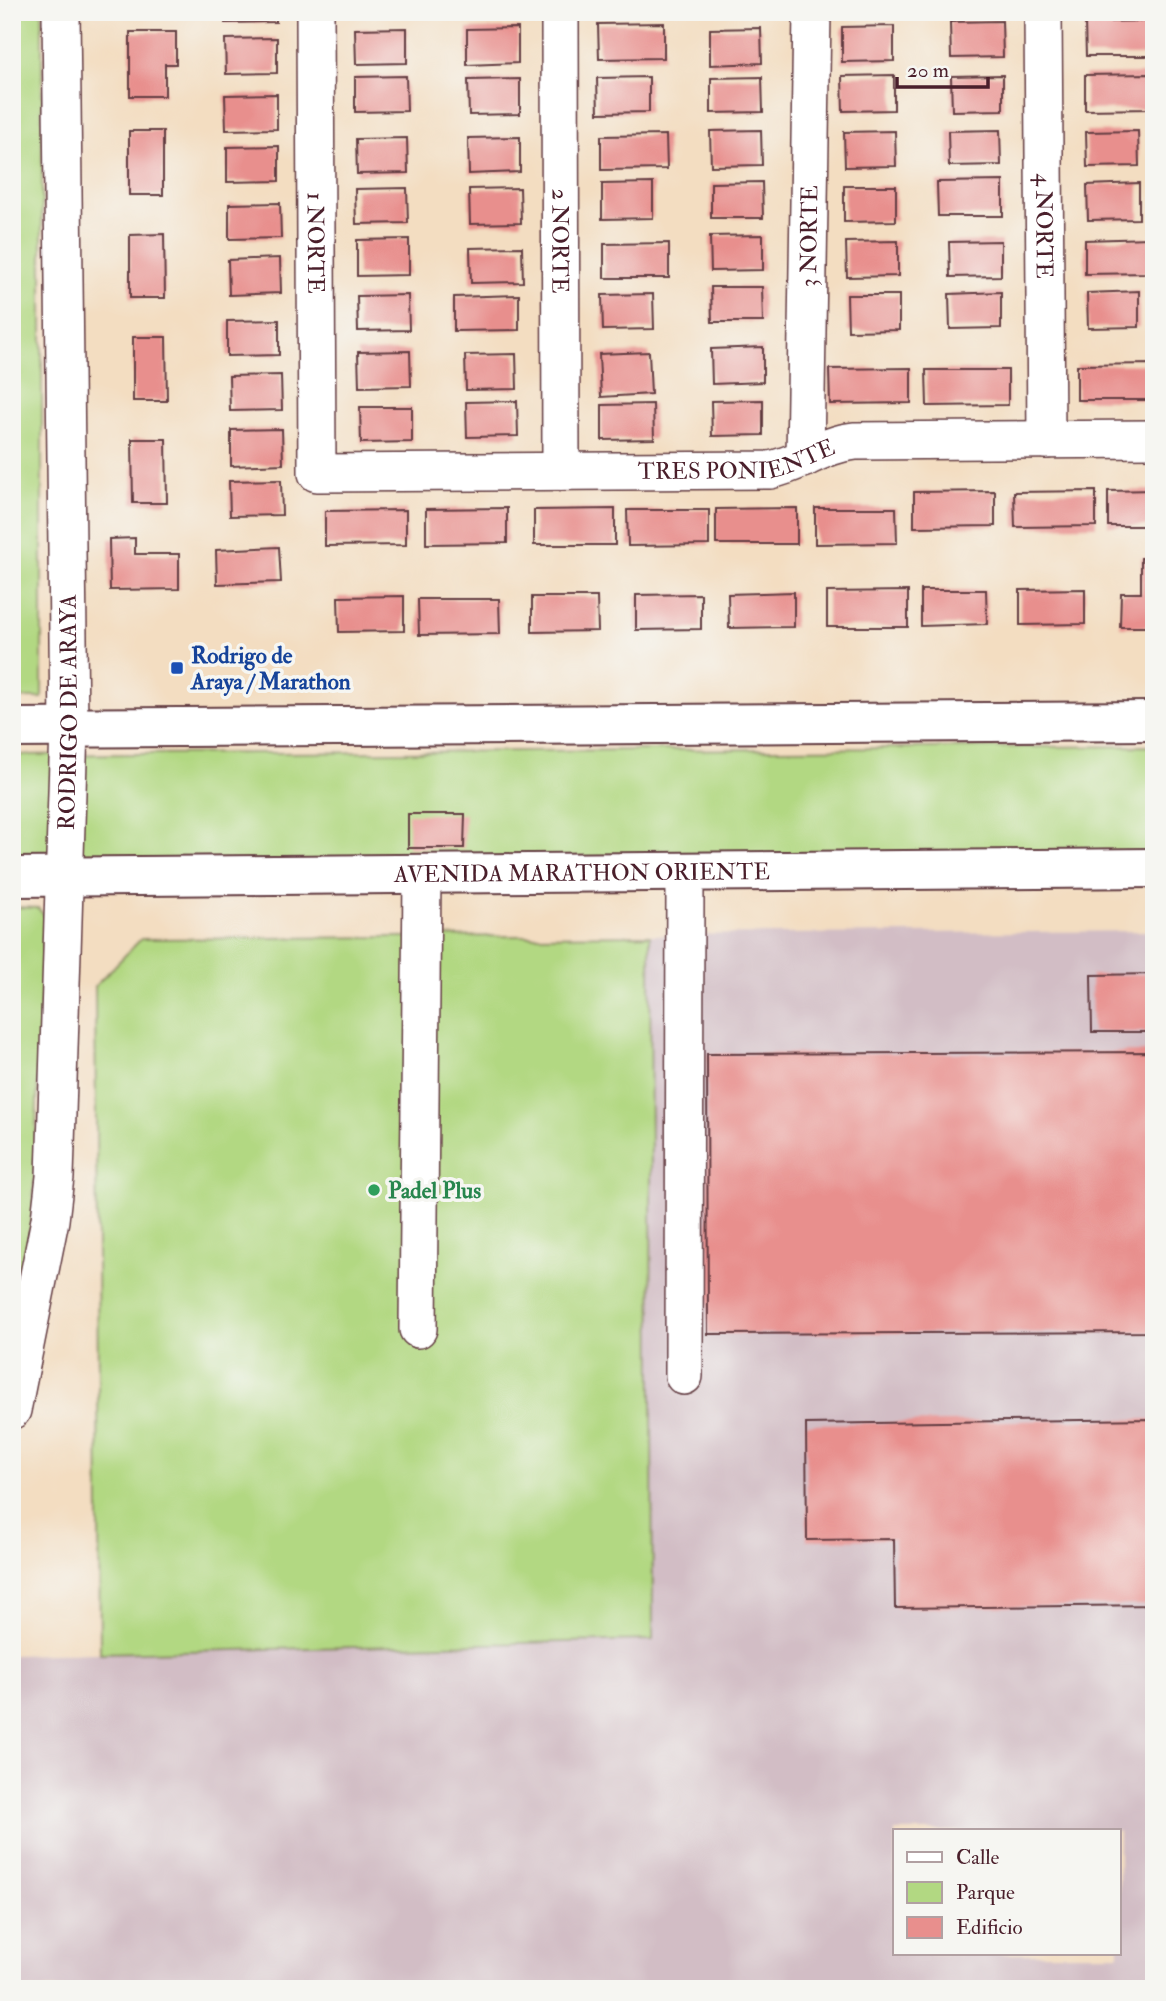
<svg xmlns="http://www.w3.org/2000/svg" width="1166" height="2001" font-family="'IM FELL Double Pica',serif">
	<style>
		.industrial { fill: #d2bdc5; fill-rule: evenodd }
		.green { fill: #b2d882; stroke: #7e7c56; stroke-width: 2 }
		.building { fill: #e88f8d }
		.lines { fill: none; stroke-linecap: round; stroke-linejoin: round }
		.minor-casing { stroke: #633c42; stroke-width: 40 }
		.major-casing { stroke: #633c42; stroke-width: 42 }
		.minor { stroke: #fff; stroke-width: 37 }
		.major { stroke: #fff; stroke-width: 38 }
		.transit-dot { fill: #1a4fb4; stroke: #f6f6f2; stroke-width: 2.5 }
		.leisure-dot { fill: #2e9e5b; stroke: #f6f6f2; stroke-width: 2.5 }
		.labels { text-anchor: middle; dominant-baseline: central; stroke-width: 7; stroke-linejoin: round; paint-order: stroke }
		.street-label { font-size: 23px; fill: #4a1f2b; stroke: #f6f6f2 }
		.transit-label { font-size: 23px; font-weight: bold; fill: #164399; stroke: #f6f6f2; text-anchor: start }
		.leisure-label { font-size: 23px; font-weight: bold; fill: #27864d; stroke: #f6f6f2; text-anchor: start }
	</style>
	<rect width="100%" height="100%" fill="#f6f6f2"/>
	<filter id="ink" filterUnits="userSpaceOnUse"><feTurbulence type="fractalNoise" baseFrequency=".0143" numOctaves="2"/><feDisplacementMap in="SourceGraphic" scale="14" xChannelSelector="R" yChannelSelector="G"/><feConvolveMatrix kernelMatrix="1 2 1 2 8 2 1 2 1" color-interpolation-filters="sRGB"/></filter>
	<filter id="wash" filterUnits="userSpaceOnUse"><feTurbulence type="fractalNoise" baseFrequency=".00686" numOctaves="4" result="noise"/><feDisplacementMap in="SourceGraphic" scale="28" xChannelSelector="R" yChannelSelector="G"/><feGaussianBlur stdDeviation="1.57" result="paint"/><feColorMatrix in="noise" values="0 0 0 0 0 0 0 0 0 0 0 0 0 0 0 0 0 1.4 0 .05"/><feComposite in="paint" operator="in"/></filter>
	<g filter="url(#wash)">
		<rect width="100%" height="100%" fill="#f3ddc1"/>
		<!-- industrial -->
		<path class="industrial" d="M 1154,931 L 1154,1989 L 12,1989 L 12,1655 L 652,1639 L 650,935 ZM 895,1831 L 1119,1831 L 1119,1954 L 895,1954 Z"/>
		<!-- green -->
		<path class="green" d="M 12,12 L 42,12 L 42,698 L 12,698 Z
			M 1154,746 L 1154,855 L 12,864 L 12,755 Z
			M 12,907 L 38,908 L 44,915 L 33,1210 L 12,1341 Z
			M 650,935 L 653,1640 L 100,1653 L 95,986 L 141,939 Z"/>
		<g id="blocks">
			<!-- building -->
			<path class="building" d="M 225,12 L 276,12 L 276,22 L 225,23 Z
				M 1002,21 L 1003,57 L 951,58 L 950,22 Z
				M 1151,21 L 1151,56 L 1086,56 L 1085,22 Z
				M 664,23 L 664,58 L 599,59 L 598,24 Z
				M 894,26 L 894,61 L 842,62 L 842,27 Z
				M 407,28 L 407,63 L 356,64 L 355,29 Z
				M 518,28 L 518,63 L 467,65 L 467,29 Z
				M 761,28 L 762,63 L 710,65 L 710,29 Z
				M 130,32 L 176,32 L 176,64 L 165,64 L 165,96 L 130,96 Z
				M 277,38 L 277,73 L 226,74 L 225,39 Z
				M 1150,74 L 1151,109 L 1085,110 L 1085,75 Z
				M 894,75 L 894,110 L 843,111 L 842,76 Z
				M 1003,75 L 1003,110 L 952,111 L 951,76 Z
				M 406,76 L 407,111 L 355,112 L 355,77 Z
				M 649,77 L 649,112 L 598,113 L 597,78 Z
				M 762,77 L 763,112 L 711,113 L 711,78 Z
				M 520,79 L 520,114 L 469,115 L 468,80 Z
				M 277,94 L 277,129 L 226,130 L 225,95 Z
				M 761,130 L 762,165 L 711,166 L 710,131 Z
				M 1000,130 L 1001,165 L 949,166 L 948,131 Z
				M 129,131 L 163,131 L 163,195 L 129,195 Z
				M 895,131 L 896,166 L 845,167 L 844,132 Z
				M 1138,131 L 1139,166 L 1087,167 L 1086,132 Z
				M 666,135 L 667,169 L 601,170 L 601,136 Z
				M 520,137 L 520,172 L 469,174 L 468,138 Z
				M 407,138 L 408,173 L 357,174 L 356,139 Z
				M 279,146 L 279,181 L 227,182 L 227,147 Z
				M 1003,181 L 1003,216 L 938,216 L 937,182 Z
				M 762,182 L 763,218 L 711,218 L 711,183 Z
				M 653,183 L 653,218 L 602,219 L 602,184 Z
				M 1139,183 L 1139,219 L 1088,220 L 1087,185 Z
				M 844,186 L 896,186 L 896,221 L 844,222 Z
				M 407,188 L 408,223 L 356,224 L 355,189 Z
				M 520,188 L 521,223 L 470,224 L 469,189 Z
				M 280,203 L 281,238 L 229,239 L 229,204 Z
				M 164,234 L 165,298 L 130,298 L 130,235 Z
				M 763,235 L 763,270 L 711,271 L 710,236 Z
				M 1150,238 L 1151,273 L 1085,274 L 1085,240 Z
				M 409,239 L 409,275 L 357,276 L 357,240 Z
				M 898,241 L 898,276 L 847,277 L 846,242 Z
				M 1001,241 L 1001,276 L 950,277 L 949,242 Z
				M 669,243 L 669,278 L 604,278 L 604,244 Z
				M 522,247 L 523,282 L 471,283 L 470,248 Z
				M 280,258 L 281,293 L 229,295 L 228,260 Z
				M 711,287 L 762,287 L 763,322 L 712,322 Z
				M 1139,291 L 1139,327 L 1088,328 L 1087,293 Z
				M 1001,292 L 1001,328 L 950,329 L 949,294 Z
				M 653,294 L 654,329 L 603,330 L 602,295 Z
				M 408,295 L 409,330 L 358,331 L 357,296 Z
				M 519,295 L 519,330 L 454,331 L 454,297 Z
				M 847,295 L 899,295 L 899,330 L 848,331 Z
				M 279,320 L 279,355 L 227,356 L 227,321 Z
				M 133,337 L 166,337 L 167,401 L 133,401 Z
				M 763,347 L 763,382 L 712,384 L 711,349 Z
				M 410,351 L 411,386 L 359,387 L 358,352 Z
				M 649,352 L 651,394 L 601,397 L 599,354 Z
				M 516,354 L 517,389 L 466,390 L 465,355 Z
				M 1154,364 L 1154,400 L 1077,400 L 1077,365 Z
				M 911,368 L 911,403 L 830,404 L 829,369 Z
				M 926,370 L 1008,370 L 1008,405 L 927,406 Z
				M 281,375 L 282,410 L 230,411 L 229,376 Z
				M 763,400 L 763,435 L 712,436 L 711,401 Z
				M 517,401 L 518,436 L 467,437 L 466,402 Z
				M 653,404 L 654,439 L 602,440 L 602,405 Z
				M 360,407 L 412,407 L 412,442 L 361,443 Z
				M 282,429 L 283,464 L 231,466 L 231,430 Z
				M 132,439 L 166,439 L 167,503 L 133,503 Z
				M 281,480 L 282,515 L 230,516 L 229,481 Z
				M 1154,490 L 1154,526 L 1108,526 L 1108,491 Z
				M 995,491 L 995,526 L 914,527 L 914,492 Z
				M 1096,491 L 1096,526 L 1015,527 L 1014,492 Z
				M 507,508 L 507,543 L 426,544 L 426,509 Z
				M 797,508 L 797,544 L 716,544 L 716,509 Z
				M 815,508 L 896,508 L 897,543 L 815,544 Z
				M 615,509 L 615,545 L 534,545 L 534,510 Z
				M 406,510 L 406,545 L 325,546 L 325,511 Z
				M 627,510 L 709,510 L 709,545 L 628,546 Z
				M 135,538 L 135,554 L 179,554 L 179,589 L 110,590 L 109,539 Z
				M 279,547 L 281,582 L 217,584 L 216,550 Z
				M 1141,558 L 1154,558 L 1154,627 L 1120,627 L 1121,593 L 1141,593 Z
				M 1085,589 L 1085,624 L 1020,625 L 1020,590 Z
				M 921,590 L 986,590 L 987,624 L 921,626 Z
				M 908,591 L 908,627 L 827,627 L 827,592 Z
				M 794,592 L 794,627 L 729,628 L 728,594 Z
				M 701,594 L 701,629 L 636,630 L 636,595 Z
				M 404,596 L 404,631 L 339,632 L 338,597 Z
				M 532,597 L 597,597 L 598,631 L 532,632 Z
				M 418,599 L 499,599 L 500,634 L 419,635 Z
				M 408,814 L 465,814 L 464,848 L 408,848 Z
				M 1154,974 L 1154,1032 L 1092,1032 L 1091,975 Z
				M 1154,1052 L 1154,1332 L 708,1334 L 707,1054 Z
				M 1154,1419 L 1154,1605 L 895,1608 L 894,1539 L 807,1540 L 806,1424 Z"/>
		</g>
	</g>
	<g filter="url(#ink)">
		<use href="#blocks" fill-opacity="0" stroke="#633c42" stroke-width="2"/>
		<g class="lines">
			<!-- minor casing -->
			<g class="minor-casing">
				<g id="minor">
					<path id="s1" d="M 315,12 L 317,473 L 770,470 C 800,464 824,444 855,441 L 1154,439"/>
					<path id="s2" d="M 560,12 L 561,471"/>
					<path id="s3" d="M 1043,12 L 1046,440"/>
					<path id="s4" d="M 805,458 L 812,12"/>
					<path d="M 418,1329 L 422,874"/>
					<path d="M 684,1376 L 685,872"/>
					<path id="s5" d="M 12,1410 L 50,1220 L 55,1177 L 69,728 L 61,12"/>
				</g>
			</g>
			<!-- major casing -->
			<g class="major-casing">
				<g id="major">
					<path d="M 12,728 L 1154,721"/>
					<path id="s6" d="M 12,877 L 1154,868"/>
				</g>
			</g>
			<!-- minor -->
			<use href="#minor" class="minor"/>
			<!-- major -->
			<use href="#major" class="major"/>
		</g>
	</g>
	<!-- markers -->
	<rect class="transit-dot" x="170" y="661" width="14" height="14" rx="3.5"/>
	<circle class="leisure-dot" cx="374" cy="1190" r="7"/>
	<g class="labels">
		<!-- street labels -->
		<g class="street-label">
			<text stroke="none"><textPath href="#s3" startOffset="214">4 NORTE</textPath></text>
			<text stroke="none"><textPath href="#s4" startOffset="222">3 NORTE</textPath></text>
			<text stroke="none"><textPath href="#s2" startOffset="229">2 NORTE</textPath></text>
			<text stroke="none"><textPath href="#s1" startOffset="231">1 NORTE</textPath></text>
			<text stroke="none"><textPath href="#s1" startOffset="882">TRES PONIENTE</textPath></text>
			<text stroke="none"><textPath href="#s5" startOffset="702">RODRIGO DE ARAYA</textPath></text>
			<text stroke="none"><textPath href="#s6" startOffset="570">AVENIDA MARATHON ORIENTE</textPath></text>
		</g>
		<!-- transit labels -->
		<g class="transit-label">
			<text x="191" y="655">Rodrigo de<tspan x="191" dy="26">Araya / Marathon</tspan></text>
		</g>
		<!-- leisure labels -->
		<g class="leisure-label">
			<text x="388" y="1190">Padel Plus</text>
		</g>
	</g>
	<!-- margin -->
	<rect width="1166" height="2001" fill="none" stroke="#f6f6f2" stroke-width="42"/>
	<!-- legend -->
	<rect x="893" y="1829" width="228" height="126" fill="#f6f6f2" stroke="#b1a0a2" stroke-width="2"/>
	<rect x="907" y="1852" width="35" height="10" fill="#ffffff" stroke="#b1a0a2" stroke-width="2"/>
	<text x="956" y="1864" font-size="21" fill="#4a1f2b">Calle</text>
	<rect x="907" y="1882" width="35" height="21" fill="#b2d882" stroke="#b1a0a2" stroke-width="2"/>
	<text x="956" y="1899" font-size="21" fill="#4a1f2b">Parque</text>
	<rect x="907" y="1917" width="35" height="21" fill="#e88f8d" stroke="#b1a0a2" stroke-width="2"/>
	<text x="956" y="1934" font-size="21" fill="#4a1f2b">Edificio</text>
	<!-- scale -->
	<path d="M897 77v10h91v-10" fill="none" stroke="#4a1f2b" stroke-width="3.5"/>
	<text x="907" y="77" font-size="21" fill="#4a1f2b" stroke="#f6f6f2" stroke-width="5" paint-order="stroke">20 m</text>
</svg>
